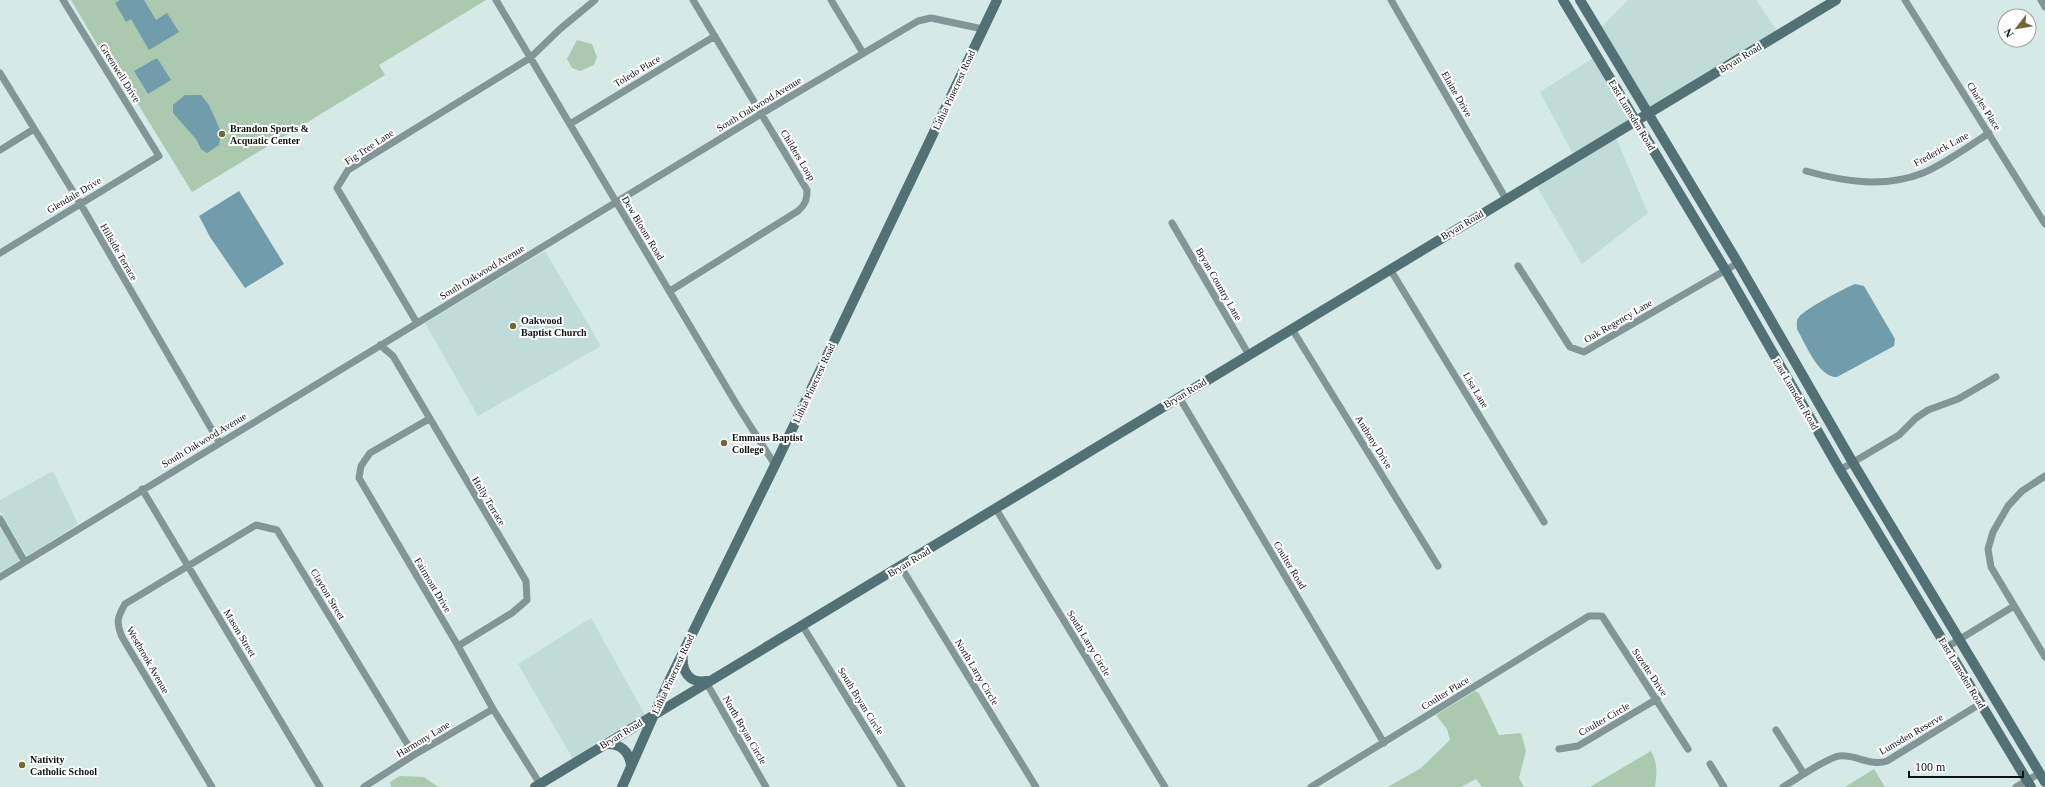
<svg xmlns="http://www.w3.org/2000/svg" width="2045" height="787" font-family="'Times New Roman',serif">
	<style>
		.built { fill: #bfdcd8 }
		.green { fill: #aac9ae }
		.water { fill: #709cab }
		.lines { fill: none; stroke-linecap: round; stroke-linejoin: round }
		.street { stroke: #829698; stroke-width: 7 }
		.secondary { stroke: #527174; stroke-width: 10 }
		.poi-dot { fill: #756735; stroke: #fff; stroke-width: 1.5 }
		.labels { text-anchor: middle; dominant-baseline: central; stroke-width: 4; stroke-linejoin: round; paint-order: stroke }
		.street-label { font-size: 10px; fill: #0b1211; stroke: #fff }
		.poi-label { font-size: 10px; font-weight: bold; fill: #0b1211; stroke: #fff; text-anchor: start }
	</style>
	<rect width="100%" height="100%" fill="#d5e9e6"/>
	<!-- built -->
	<path class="built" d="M 1628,0 L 1756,0 L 1777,31 L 1650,109 L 1601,27 Z
		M 1593,58 L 1631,120 L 1573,154 L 1540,92 Z
		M 1616,138 L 1648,213 L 1582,264 L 1536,185 Z
		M 545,251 L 601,346 L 478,416 L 425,323 Z
		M 53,471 L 78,524 L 27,556 L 0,511 L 0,500 Z
		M 0,528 L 20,560 L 0,572 Z
		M 591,618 L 645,715 L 601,740 L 573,759 L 518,664 Z"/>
	<!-- green -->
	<path class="green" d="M 71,0 L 486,0 L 379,65 L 385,75 L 192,192 L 128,88 L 124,90 Z
		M 577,40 L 592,44 L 597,57 L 594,65 L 580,71 L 572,68 L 567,59 Z
		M 1475,691 L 1479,693 L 1499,735 L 1521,733 L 1526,751 L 1519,778 L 1524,787 L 1482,787 L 1476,779 L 1461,787 L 1388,787 L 1421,768 L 1450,740 L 1447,729 L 1436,715 Z
		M 1651,751 C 1658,764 1657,773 1655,787 L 1590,787 Z
		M 1874,769 L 1885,787 L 1845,787 Z
		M 400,776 L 424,777 L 438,787 L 391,787 L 390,782 Z"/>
	<!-- water -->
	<path class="water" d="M 120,0 L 144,0 L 156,20 L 167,13 L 179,32 L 149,50 L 131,19 L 126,22 L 115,3 Z
		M 157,58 L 171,80 L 148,94 L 134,71 Z
		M 185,95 L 201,95 L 209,105 L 221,132 L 219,145 L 207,153 L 201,149 L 196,139 L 173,113 L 173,105 Z
		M 239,191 L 284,264 L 245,288 L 210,237 L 199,216 Z
		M 1855,284 L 1864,286 L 1895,339 L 1894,346 L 1837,377 C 1819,378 1805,343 1797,329 C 1797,326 1796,320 1799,317 C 1805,309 1845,288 1855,284 Z"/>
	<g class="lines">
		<!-- street -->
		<path class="street" d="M 496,0 L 737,405 L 775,465
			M 831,0 L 863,53
			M 1391,0 L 1506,199
			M 1905,0 L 2045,224
			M 2041,0 L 2045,7
			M 0,73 L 80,203 L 219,442
			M 570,124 L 715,36
			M 0,150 L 34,129
			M 1806,171 C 1845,182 1885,188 1923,173 C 1943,165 1971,145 1989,133
			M 1172,223 L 1249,355
			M 0,253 L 159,156 L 63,0
			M 1518,266 L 1570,347 L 1584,352 L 1738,263
			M 1390,269 L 1544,522
			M 670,291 L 798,211 C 805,205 807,200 807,190 L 693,0
			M 417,323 L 337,188 L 348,170 L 530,58 L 560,29 L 595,0
			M 1292,329 L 1438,566
			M 380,345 L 393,356 L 526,581 L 527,600 L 512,613 L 458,646
			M 1179,397 L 1384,743
			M 429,419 L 370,453 L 361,466 L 359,478 L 458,646 L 493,709 L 540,784
			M 1840,470 L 1899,435 L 1916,418 L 1928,410 L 1958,399 L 1996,377
			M 2045,476 L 2022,491 L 2008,506 L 1993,532 L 1988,549 L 1991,567 L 2045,657
			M 142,489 L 320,787
			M 996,509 L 1165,787
			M 0,519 L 25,562
			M 901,567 L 1036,787
			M 0,577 L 761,114 L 918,21 L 931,18 L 983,29
			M 802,625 L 902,787
			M 1947,647 L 2014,606
			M 706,682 L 766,787
			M 1776,730 L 1804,774
			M 1559,749 L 1578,746 L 1657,699
			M 1710,764 L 1724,787
			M 212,787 L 122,637 C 116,622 117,618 125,604 L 256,525 L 277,530 L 414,755
			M 364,787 L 414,755 L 493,709
			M 1311,787 L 1589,616 L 1602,616 L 1688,749
			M 1783,787 C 1795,780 1828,757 1839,756 C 1856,754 1871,767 1887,761 L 1980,704
			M 2016,787 L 2040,773"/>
		<!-- secondary -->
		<path class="secondary" d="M 1563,0 L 1726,271 L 1840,470 L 2031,787
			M 1580,0 L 1738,263 L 1853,463 L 2045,782
			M 683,654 C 681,671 689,684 707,681
			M 605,744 C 620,743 629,751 631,765
			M 535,787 L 1836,0
			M 622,787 L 668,683 L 775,465 L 997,0"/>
	</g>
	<!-- markers -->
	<g class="poi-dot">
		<circle cx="222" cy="134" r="4"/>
		<circle cx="513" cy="326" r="4"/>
		<circle cx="724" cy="443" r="4"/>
		<circle cx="22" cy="765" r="4"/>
	</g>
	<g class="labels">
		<!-- street labels -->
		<g class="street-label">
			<text transform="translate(1740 58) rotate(-31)">Bryan Road</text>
			<text transform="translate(637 71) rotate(-31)">Toledo Place</text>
			<text transform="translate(120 73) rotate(58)">Greenwell Drive</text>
			<text transform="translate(954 90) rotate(-65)">Lithia Pinecrest Road</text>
			<text transform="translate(1457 94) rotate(60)">Elaine Drive</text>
			<text transform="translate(759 104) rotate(-31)">South Oakwood Avenue</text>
			<text transform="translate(1984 106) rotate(58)">Charles Place</text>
			<text transform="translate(1632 115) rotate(59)">East Lumsden Road</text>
			<text transform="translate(369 147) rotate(-33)">Fig Tree Lane</text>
			<text transform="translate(1941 149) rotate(-29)">Frederick Lane</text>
			<text transform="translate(798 155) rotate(59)">Childers Loop</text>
			<text transform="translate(74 195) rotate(-31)">Glendale Drive</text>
			<text transform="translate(1462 225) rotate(-31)">Bryan Road</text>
			<text transform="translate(643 228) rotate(59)">Dew Bloom Road</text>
			<text transform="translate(119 252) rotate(60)">Hillside Terrace</text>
			<text transform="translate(482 272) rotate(-31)">South Oakwood Avenue</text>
			<text transform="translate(1219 284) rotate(60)">Bryan Country Lane</text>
			<text transform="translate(1618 321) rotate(-30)">Oak Regency Lane</text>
			<text transform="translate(814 383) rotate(-65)">Lithia Pinecrest Road</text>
			<text transform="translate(1476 390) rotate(59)">Lisa Lane</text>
			<text transform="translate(1185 393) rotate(-31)">Bryan Road</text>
			<text transform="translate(1796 394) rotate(60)">East Lumsden Road</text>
			<text transform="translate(204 440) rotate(-31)">South Oakwood Avenue</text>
			<text transform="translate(1374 442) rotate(58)">Anthony Drive</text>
			<text transform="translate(489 501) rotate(59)">Holly Terrace</text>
			<text transform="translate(909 562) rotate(-31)">Bryan Road</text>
			<text transform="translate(1290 565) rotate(59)">Coulter Road</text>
			<text transform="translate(433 585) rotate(59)">Fairmont Drive</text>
			<text transform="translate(328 594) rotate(59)">Clayton Street</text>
			<text transform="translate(240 633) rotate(59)">Mason Street</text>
			<text transform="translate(1089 643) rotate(59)">South Larry Circle</text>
			<text transform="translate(148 660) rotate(60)">Westbrook Avenue</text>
			<text transform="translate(977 672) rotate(59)">North Larry Circle</text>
			<text transform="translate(1650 672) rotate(56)">Suzette Drive</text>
			<text transform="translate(1962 673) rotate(59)">East Lumsden Road</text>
			<text transform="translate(673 674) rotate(-65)">Lithia Pinecrest Road</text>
			<text transform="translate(1445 693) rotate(-32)">Coulter Place</text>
			<text transform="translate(861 701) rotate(58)">South Bryan Circle</text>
			<text transform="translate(1604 719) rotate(-30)">Coulter Circle</text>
			<text transform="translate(745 730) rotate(60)">North Bryan Circle</text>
			<text transform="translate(621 734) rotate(-31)">Bryan Road</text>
			<text transform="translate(1911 734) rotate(-30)">Lumsden Reserve</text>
			<text transform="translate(423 739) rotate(-31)">Harmony Lane</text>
		</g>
		<!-- poi labels -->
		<g class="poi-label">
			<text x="230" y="128">Brandon Sports &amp;<tspan x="230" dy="12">Acquatic Center</tspan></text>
			<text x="521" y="320">Oakwood<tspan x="521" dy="12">Baptist Church</tspan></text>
			<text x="732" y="437">Emmaus Baptist<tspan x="732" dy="12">College</tspan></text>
			<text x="30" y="759">Nativity<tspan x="30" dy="12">Catholic School</tspan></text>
		</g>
	</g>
	<!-- north arrow -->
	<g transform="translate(2017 28) rotate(239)"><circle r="19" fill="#ffffff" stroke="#9da0a0"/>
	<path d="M0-3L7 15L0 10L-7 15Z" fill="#756735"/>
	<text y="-6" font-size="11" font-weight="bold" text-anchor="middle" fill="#0b1211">N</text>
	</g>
	<!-- scale -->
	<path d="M1909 771v6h114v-6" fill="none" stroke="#0b1211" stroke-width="2"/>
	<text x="1915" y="771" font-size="12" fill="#0b1211" stroke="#ffffff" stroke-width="3" paint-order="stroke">100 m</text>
</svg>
